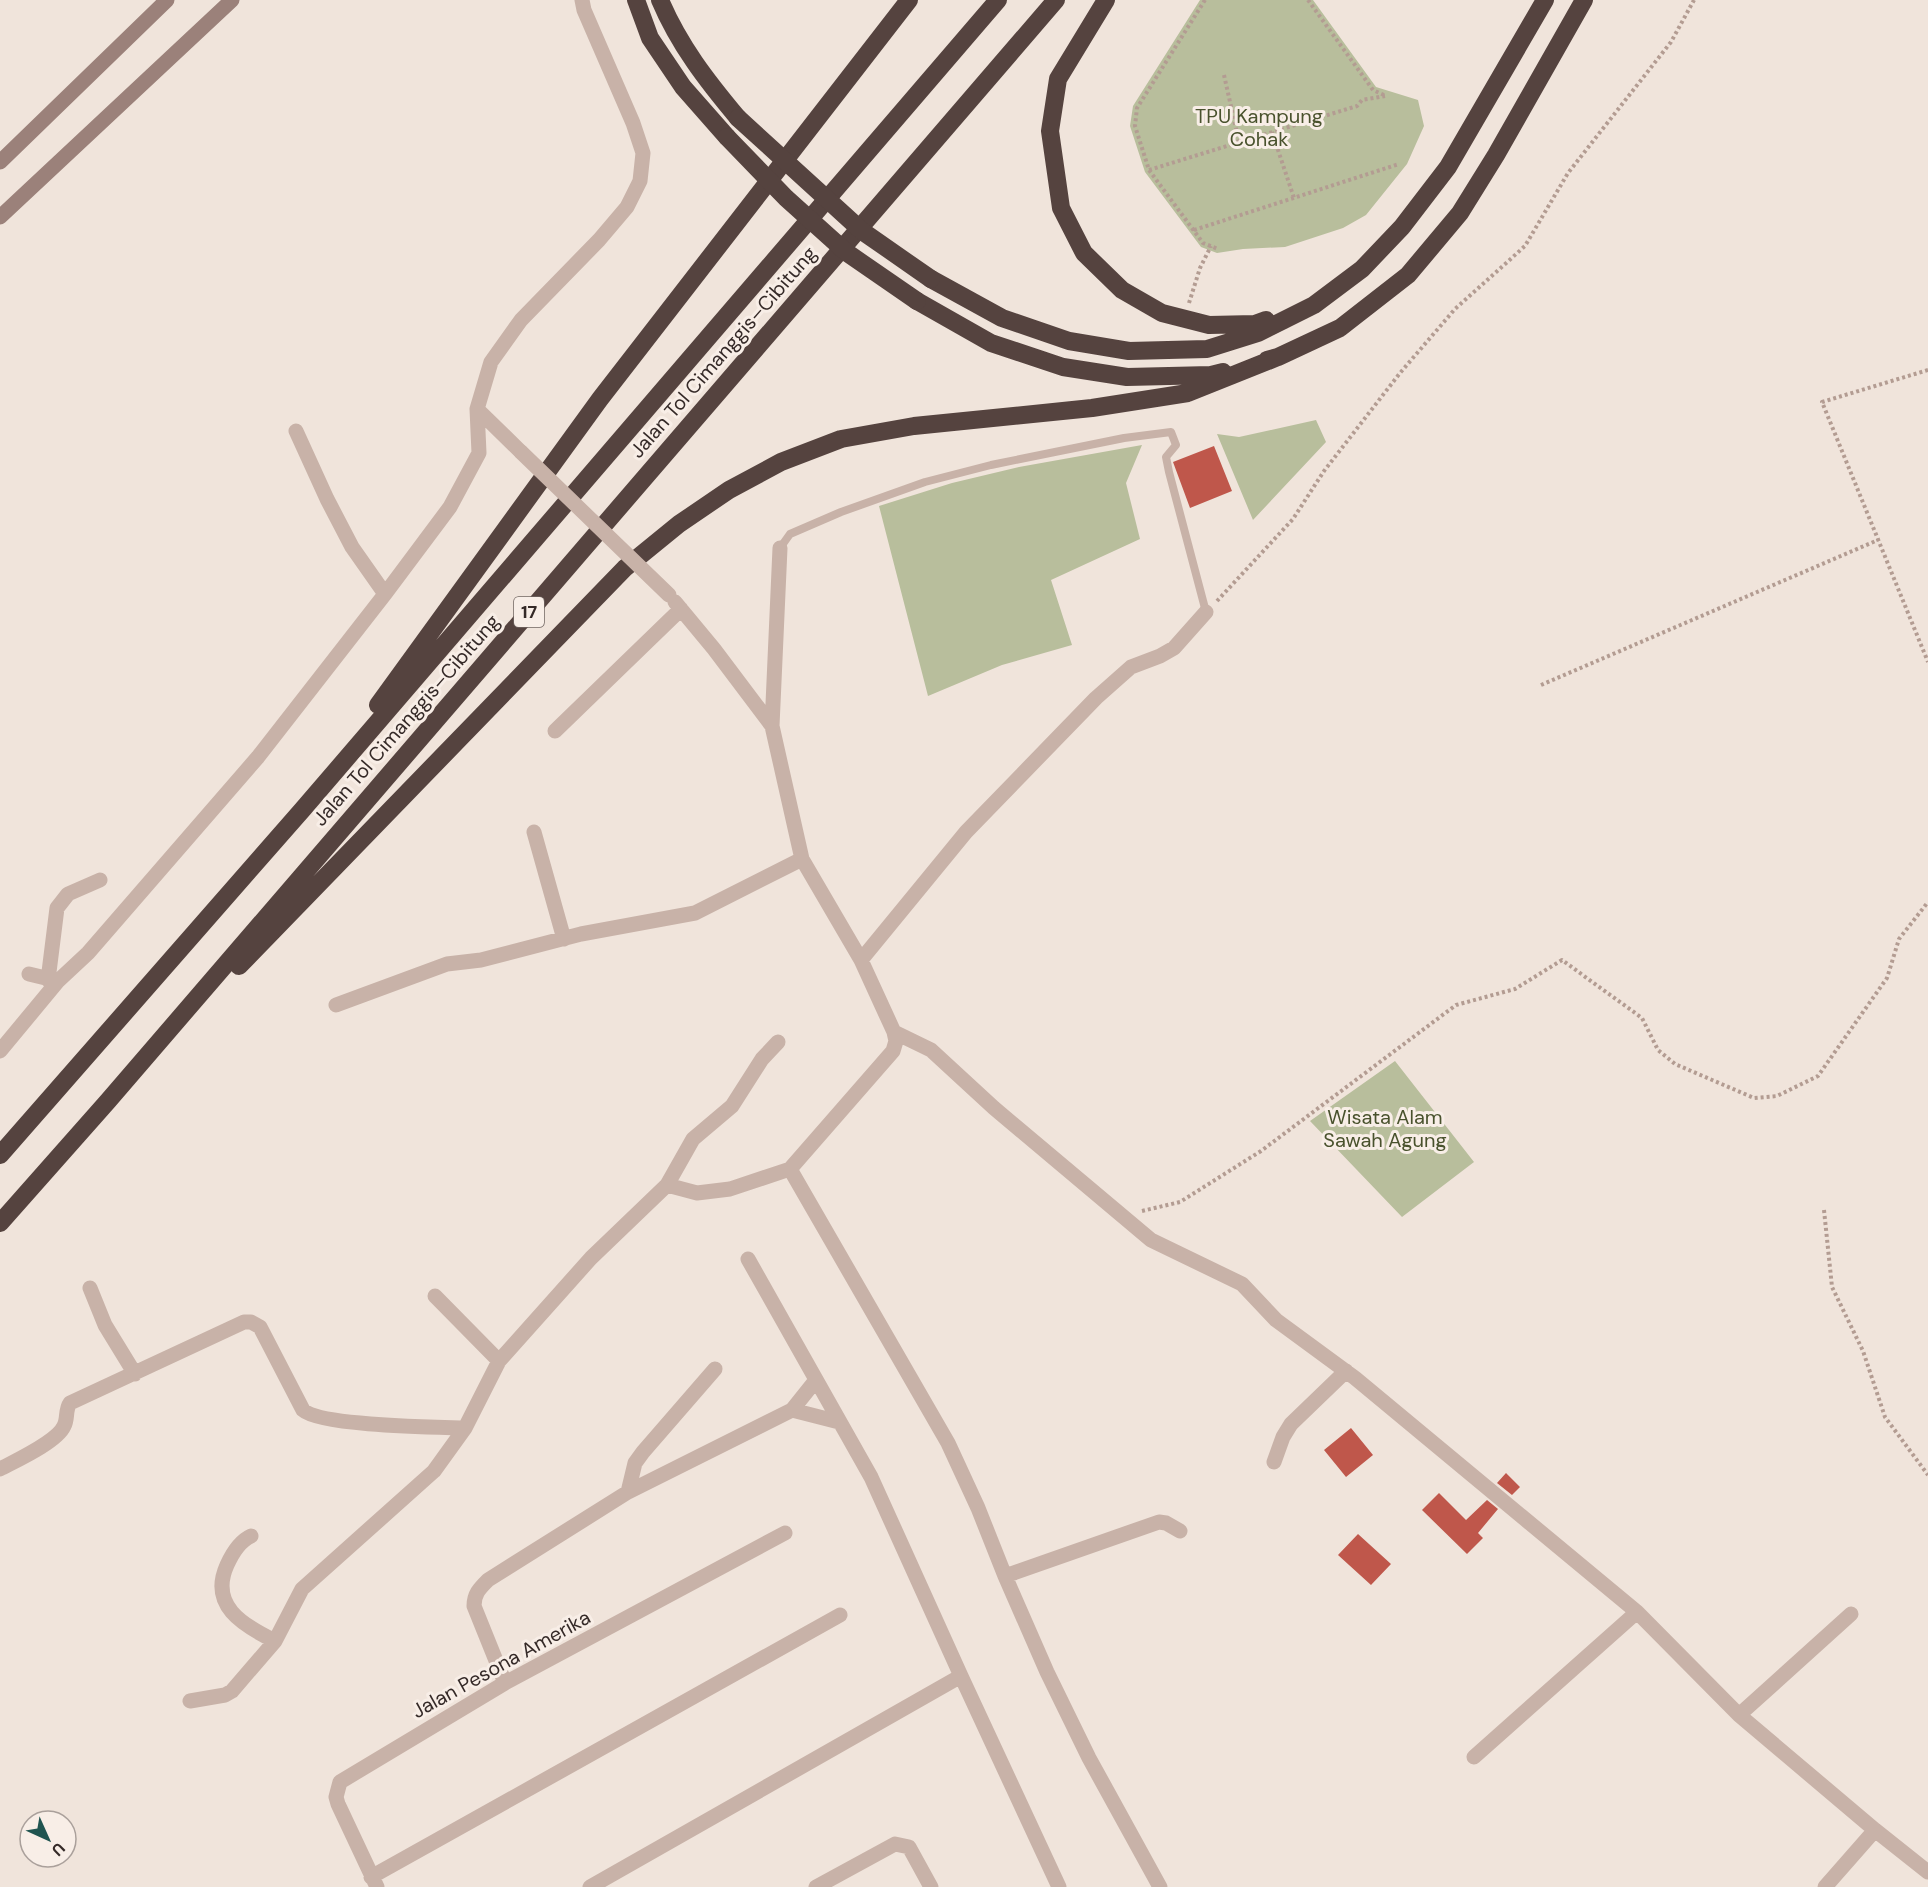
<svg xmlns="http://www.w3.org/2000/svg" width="1928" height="1887" font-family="'DM Sans',sans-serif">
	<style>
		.green { fill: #b8be9c }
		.building { fill: #bf574b }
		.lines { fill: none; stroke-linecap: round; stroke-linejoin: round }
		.path { stroke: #b39c92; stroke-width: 4; stroke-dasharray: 3 3; stroke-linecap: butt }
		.lane { stroke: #c8b2a8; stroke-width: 8 }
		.street { stroke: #c8b2a8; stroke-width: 15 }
		.secondary { stroke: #9b817a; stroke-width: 15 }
		.highway { stroke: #55433f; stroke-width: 18 }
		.street-bridge { stroke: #c8b2a8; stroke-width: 15 }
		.highway-bridge { stroke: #55433f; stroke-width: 18 }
		.labels { text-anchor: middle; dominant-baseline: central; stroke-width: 6; stroke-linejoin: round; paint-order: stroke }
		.shield { fill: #f8eee7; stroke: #706561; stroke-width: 1.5 }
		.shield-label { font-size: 18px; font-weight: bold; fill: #352a28 }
		.park-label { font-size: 20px; fill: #49522d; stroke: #f8eee7 }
		.street-label { font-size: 20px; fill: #352a28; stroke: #f8eee7 }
	</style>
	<rect width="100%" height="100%" fill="#f0e4db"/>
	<!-- green -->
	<path class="green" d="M 1200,0 L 1313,0 L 1376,87 L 1418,100 L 1424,126 L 1407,164 L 1366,215 L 1343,228 L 1285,247 L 1243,249 L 1217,253 L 1201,247 L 1145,172 L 1130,126 L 1133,106 Z
		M 1316,420 L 1326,442 L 1253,520 L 1217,434 L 1239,437 Z
		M 1142,445 L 1126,483 L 1140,539 L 1051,580 L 1072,645 L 1002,665 L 928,696 L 879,506 L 952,483 L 1019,467 Z
		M 1395,1061 L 1474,1162 L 1402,1217 L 1310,1121 Z"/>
	<!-- building -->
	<path class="building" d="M 1214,446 L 1232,491 L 1190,508 L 1173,462 Z
		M 1351,1428 L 1373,1455 L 1346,1477 L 1324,1450 Z
		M 1506,1473 L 1520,1487 L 1512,1495 L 1497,1483 Z
		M 1439,1493 L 1466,1520 L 1487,1500 L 1498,1509 L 1478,1533 L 1483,1538 L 1467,1554 L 1422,1510 Z
		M 1358,1534 L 1391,1564 L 1371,1585 L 1338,1555 Z"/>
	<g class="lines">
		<!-- path -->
		<path class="path" d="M 1205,0 L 1137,108 L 1135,126 L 1149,170 L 1203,243 L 1218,249
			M 1308,0 L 1373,90 L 1384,95
			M 1224,75 L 1239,142
			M 1272,132 L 1294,198
			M 1149,170 L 1357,106 L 1362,100 L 1385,96
			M 1194,230 L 1399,164
			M 1189,303 L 1200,268 L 1211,246
			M 1928,370 L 1822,402 L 1928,662
			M 1217,601 L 1293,519 L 1324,471 L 1400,373 L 1455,309 L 1525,246 L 1568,173 L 1671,42 L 1694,0
			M 1541,685 L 1878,540
			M 1824,1210 L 1832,1287 L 1863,1351 L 1885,1417 L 1928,1475
			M 1142,1211 L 1180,1202 L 1261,1151 L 1456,1005 L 1515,989 L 1562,960 L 1642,1018 L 1658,1050 L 1675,1064 L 1754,1098 L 1777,1096 L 1818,1076 L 1887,978 L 1899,939 L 1928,902"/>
		<!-- lane -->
		<path class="lane" d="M 780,548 L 790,534 L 841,512 L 925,482 L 991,465 L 1124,438 L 1171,432 L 1176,445 L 1166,457 L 1169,472 L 1206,612"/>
		<!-- street -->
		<path class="street" d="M 296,431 L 327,499 L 352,547 L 385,594
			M 521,452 L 477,409 L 491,362 L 521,320 L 599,240 L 627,207 L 640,181 L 643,153 L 633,123 L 584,10 L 582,0
			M 780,548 L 772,726 L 802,859 L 861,960 L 894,1032 L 896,1041 L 893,1051 L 790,1169 L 948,1443 L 978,1508 L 1005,1576 L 1047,1672 L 1089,1758 L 1160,1887
			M 675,602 L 714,649 L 772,726
			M 555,731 L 681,609
			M 534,832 L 564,939
			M 861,960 L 966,832 L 1096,698 L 1131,667 L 1160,656 L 1174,648 L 1206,612
			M 29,974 L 58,981
			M 48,980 L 57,908 L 68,894 L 100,880
			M 336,1005 L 447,964 L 481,960 L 581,934 L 695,913 L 802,859
			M 894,1032 L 931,1050 L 994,1108 L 1151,1240 L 1242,1284 L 1276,1320 L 1355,1378 L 1637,1612 L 1739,1715 L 1875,1830 L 1928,1872
			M 0,1051 L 58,981 L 88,953 L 258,757 L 385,594 L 450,507 L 479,453 L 477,409
			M 667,1185 L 697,1193 L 730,1189 L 790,1169
			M 748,1259 L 871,1477 L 961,1676 L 1059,1887
			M 90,1288 L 105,1325 L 135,1374
			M 435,1296 L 499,1361
			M 816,1380 L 792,1410 L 839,1422
			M 1274,1462 L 1283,1437 L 1291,1424 L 1346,1371
			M 0,1469 C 15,1461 57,1442 64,1426 C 68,1419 65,1410 70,1403 L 244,1322 L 251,1322 L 260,1327 L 303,1410 C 321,1426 435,1427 465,1428
			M 628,1492 L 635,1463 L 643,1452 L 715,1369
			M 251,1536 C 240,1541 232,1554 227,1565 C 209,1605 242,1625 275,1641
			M 1005,1576 L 1159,1522 L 1166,1523 L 1180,1531
			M 505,1683 L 474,1606 C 474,1594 479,1589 488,1580 L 628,1492 L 792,1410
			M 190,1701 L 225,1695 L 232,1691 L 275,1641 L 302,1589 L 434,1471 L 465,1428 L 499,1361 L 591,1258 L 667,1185 L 693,1139 L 732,1106 L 762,1059 L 778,1042
			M 1739,1715 L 1851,1614
			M 1474,1757 L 1637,1612
			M 371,1877 L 840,1615
			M 377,1887 L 338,1804 L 336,1797 L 340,1782 L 505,1683 L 785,1533
			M 590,1887 L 961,1676
			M 816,1887 L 895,1844 L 909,1847 L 931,1887
			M 1825,1887 L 1875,1830"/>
		<!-- secondary -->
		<path class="secondary" d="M 0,162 L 167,0
			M 0,217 L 232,0"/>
		<!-- highway -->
		<path class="highway" d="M 636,0 L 650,38 L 683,87 L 727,137
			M 660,0 C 679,45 707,81 738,118
			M 1106,0 L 1058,79 L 1050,131 L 1061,208 L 1084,253 L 1122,290 L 1162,313 L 1209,325 L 1255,324 L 1266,320
			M 931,279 L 1002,318 L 1069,341 L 1129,351 L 1207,349 L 1258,333 L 1314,305 L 1362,269 L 1402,227 L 1448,167 L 1545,0
			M 917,301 L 991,343 L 1063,367 L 1127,377 L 1211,375 L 1223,372
			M 1267,360 L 1278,357 L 1340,328 L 1408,275 L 1460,213 L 1496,155 L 1584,0
			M 378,705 L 600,399 L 909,0
			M 239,966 L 625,568 L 679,524 L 729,490 L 781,462 L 841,439 L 914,426 L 1092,408 L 1188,393 L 1278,357
			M 0,1155 L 303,809 L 998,0
			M 0,1223 L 108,1101 L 1056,0"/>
		<!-- street-bridge -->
		<path class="street-bridge" d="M 521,452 L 669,595"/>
		<!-- highway-bridge -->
		<path class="highway-bridge" d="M 738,118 L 862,231 L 931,279
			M 727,137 L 786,198 L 846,252 L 917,301"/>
	</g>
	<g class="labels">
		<!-- shield labels -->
		<rect class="shield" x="514" y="597" width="30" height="30" rx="4.5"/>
		<g class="shield-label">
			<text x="529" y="612">17</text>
		</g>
		<!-- park labels -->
		<g class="park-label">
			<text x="1259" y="116">TPU Kampung<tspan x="1259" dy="23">Cohak</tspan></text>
			<text x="1385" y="1117">Wisata Alam<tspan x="1385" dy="23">Sawah Agung</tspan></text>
		</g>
		<!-- street labels -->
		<g class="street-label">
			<text transform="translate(723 352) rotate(-49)">Jalan Tol Cimanggis–Cibitung</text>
			<text transform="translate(406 720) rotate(-49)">Jalan Tol Cimanggis–Cibitung</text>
			<text transform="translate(501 1664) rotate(-29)">Jalan Pesona Amerika</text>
		</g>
	</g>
	<!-- north arrow -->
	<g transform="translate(48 1839) rotate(135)"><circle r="28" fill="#f8eee7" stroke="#aaa09b" stroke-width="1.5"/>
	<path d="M0-4.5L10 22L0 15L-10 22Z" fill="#205450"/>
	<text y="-9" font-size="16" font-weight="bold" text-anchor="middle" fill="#352a28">U</text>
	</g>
</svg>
